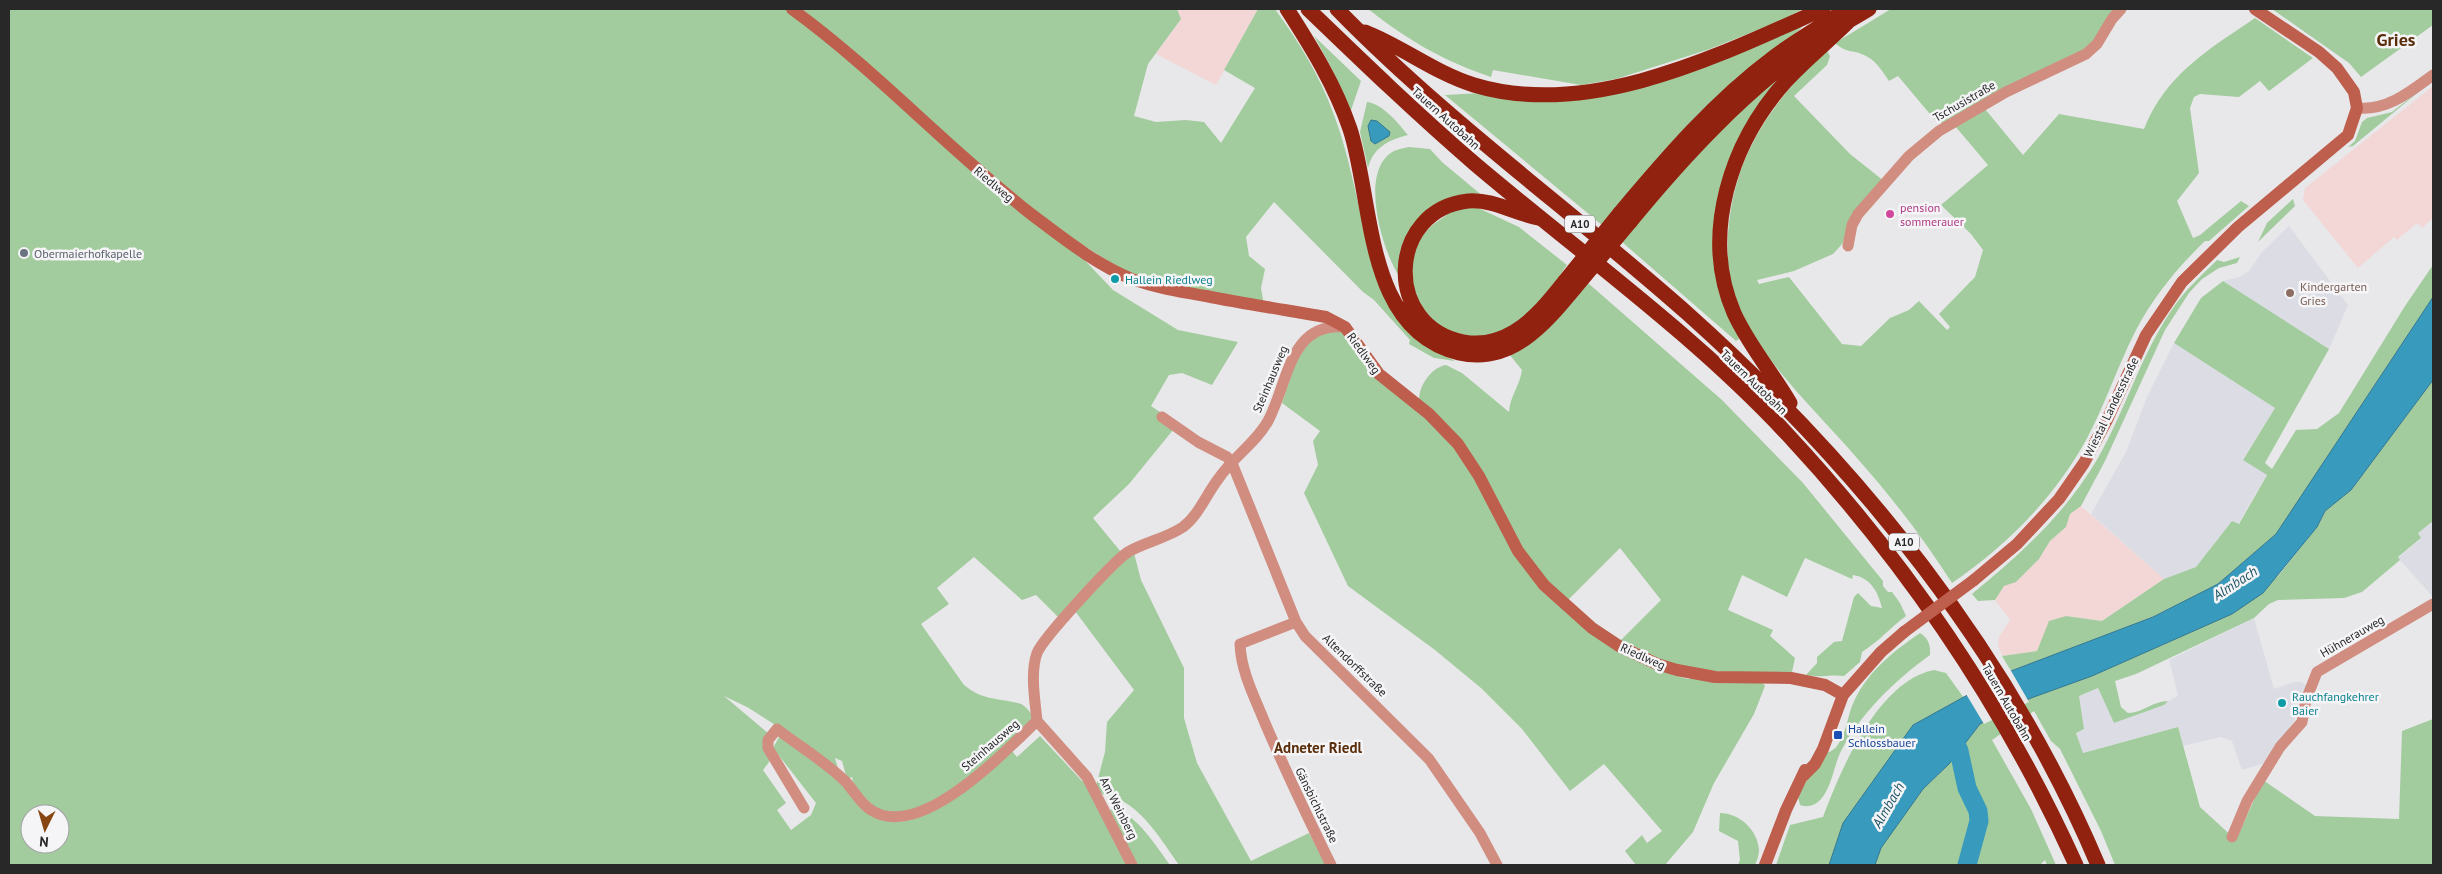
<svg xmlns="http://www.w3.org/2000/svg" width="2442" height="874" font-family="'PT Sans',sans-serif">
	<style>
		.built { fill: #dcdce5 }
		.industrial { fill: #f2d7d6 }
		.green { fill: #a3cc9e; fill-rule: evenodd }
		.water { fill: #389abc; stroke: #337890 }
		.pier { fill: #e8e8ea }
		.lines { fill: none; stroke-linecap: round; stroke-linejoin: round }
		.river { stroke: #389abc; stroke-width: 19 }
		.street { stroke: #d08d80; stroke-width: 11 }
		.secondary { stroke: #be5e4c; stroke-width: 12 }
		.highway { stroke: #922210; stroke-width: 15 }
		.secondary-bridge { stroke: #be5e4c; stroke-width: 12 }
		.highway-bridge { stroke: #922210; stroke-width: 15 }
		.hotel-dot { fill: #d1479c; stroke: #f5f5f7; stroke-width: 2 }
		.worship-dot { fill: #6b7280; stroke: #f5f5f7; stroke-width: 2 }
		.culture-dot { fill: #0f9aa8; stroke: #f5f5f7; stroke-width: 2 }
		.education-dot { fill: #8d6e63; stroke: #f5f5f7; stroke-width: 2 }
		.transit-dot { fill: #1a4fb4; stroke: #f5f5f7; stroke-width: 2 }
		.labels { text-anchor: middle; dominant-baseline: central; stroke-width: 5; stroke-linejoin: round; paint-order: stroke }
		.shield { fill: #f5f5f7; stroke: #666667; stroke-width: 1 }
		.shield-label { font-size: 11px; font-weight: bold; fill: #282829 }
		.street-label { font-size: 12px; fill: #282829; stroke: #f5f5f7 }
		.hotel-label { font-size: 12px; fill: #b23c85; stroke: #f5f5f7; text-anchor: start }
		.worship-label { font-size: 12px; fill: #5b616d; stroke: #f5f5f7; text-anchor: start }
		.culture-label { font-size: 12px; fill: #0d838f; stroke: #f5f5f7; text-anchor: start }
		.education-label { font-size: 12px; fill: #785e54; stroke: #f5f5f7; text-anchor: start }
		.transit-label { font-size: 12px; fill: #164399; stroke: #f5f5f7; text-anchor: start }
		.water-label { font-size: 14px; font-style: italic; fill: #215568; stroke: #f5f5f7 }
		.quarter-label { font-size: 15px; font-weight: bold; fill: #5a2d0a; stroke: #f5f5f7 }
		.district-label { font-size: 18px; font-weight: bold; fill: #5a2d0a; stroke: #f5f5f7 }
	</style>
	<rect width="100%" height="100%" fill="#e8e8ea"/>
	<!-- built -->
	<path class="built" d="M 2289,226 L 2348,305 L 2329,349 L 2223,281 L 2239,277 L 2249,271 L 2262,252 Z
		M 2174,343 L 2275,408 L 2243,459 L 2267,474 L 2238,524 L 2232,521 L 2196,567 L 2164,579 L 2091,514 L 2126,452 L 2147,397 Z
		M 2433,521 L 2433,597 L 2398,558 L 2421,539 L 2418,533 Z
		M 2254,618 L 2274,689 L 2294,682 L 2302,682 L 2307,686 L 2294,721 L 2265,763 L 2242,770 L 2232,741 L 2221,737 L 2183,746 L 2178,727 L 2082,753 L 2076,732 L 2084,729 L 2079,696 L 2098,688 L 2114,723 L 2164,705 L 2168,701 L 2178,696 L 2169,660 Z"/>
	<!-- industrial -->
	<path class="industrial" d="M 1177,9 L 1258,9 L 1216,85 L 1156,54 L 1181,19 Z
		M 2433,86 L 2433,218 L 2422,228 L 2417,223 L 2397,240 L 2394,237 L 2358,268 L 2303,200 L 2305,188 Z
		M 2081,506 L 2164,579 L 2102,621 L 2066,616 L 2037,651 L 2002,656 L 1998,644 L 1999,637 L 2010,620 L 1995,600 L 2004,586 L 2016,582 L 2039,559 L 2050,541 L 2066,527 L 2070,514 Z"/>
	<!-- green -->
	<path class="green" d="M 9,9 L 785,9 L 863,69 L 1076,251 L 1113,290 L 1178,330 L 1238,342 L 1212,385 L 1182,373 L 1169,375 L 1151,406 L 1163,414 L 1173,430 L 1129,484 L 1093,518 L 1121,552 L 1059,618 L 1036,595 L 1022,600 L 974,557 L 937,588 L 949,604 L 921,624 L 964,685 C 985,702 998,697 1021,704 C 1026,706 1031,714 1035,718 L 998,753 L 947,793 L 903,815 L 877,810 L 854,786 L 852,777 L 847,779 L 842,761 L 835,758 L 843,785 L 873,816 L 898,822 L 910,820 L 1011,750 L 1017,757 L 1040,736 L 1082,781 L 1085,779 L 1129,865 L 9,865 ZM 724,696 L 747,707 L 783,730 L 773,748 L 816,803 L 811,815 L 791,830 L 777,810 L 786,803 L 763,770 L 769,762 L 768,733 ZM 30,814 L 60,814 L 60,844 L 30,844 Z
		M 802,9 L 1177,9 L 1181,19 L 1148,64 L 1134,116 L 1156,122 L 1186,120 L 1204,122 L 1221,143 L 1255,88 L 1224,70 L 1258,9 L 1275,9 C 1299,42 1320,76 1334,115 C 1345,144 1352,176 1359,207 C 1373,275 1384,333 1456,361 L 1434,358 L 1409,344 L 1410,340 L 1374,300 L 1363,292 L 1274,202 L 1246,237 L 1249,256 L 1265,269 L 1261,288 L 1264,305 L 1132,276 L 1043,220 Z
		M 1368,9 L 1800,9 L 1801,10 L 1778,22 L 1707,50 L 1616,79 L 1581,85 L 1493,70 L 1491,77 C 1442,60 1409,41 1368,9 Z
		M 1891,9 L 2117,9 L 2086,50 L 1944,124 L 1935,120 L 1898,76 L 1889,81 C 1882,71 1876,60 1864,55 C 1851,49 1848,54 1835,43 Z
		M 2272,9 L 2433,9 L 2433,25 L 2361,77 L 2349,63 Z
		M 2255,18 L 2313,58 L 2269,91 L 2260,81 L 2239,97 L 2200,94 L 2194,97 L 2190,108 L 2199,173 L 2177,201 L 2193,238 L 2200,235 L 2241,201 L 2249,206 L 2209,241 L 2205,241 C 2177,268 2154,296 2136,330 C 2115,371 2102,415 2078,454 C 2046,506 2002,549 1952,583 C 1924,539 1891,496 1856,457 C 1814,408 1762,363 1737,302 C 1727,277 1726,249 1729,223 C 1738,147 1774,102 1826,49 L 1830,56 L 1827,65 L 1794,96 L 1850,154 L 1884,181 L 1848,224 L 1843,243 L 1833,254 L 1794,271 L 1757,280 L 1759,284 L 1789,277 L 1842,344 L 1861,346 L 1890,318 L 1909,310 L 1919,301 L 1947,330 L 1950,327 L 1939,314 L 1975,277 L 1983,250 L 1971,234 L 1941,205 L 1988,165 L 1955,126 L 1985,109 L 2023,155 L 2059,114 L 2144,129 C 2166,74 2208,50 2255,18 Z
		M 1803,26 L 1602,225 L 1445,95 L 1481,93 L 1569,100 Z
		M 1314,36 L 1361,81 L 1350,113 L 1331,67 Z
		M 1791,65 L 1719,199 L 1739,339 L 1736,341 L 1622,242 L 1713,135 Z
		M 2433,80 L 2353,146 L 2348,147 L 2355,141 L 2362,122 L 2367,118 L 2392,112 Z
		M 1367,102 C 1383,104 1398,123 1408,135 C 1388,140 1373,148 1368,168 L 1360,132 Z
		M 1409,147 L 1430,149 L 1442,162 L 1484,197 L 1430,211 L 1399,276 C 1382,250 1358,170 1394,151 C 1398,149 1404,148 1409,147 Z
		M 2293,199 L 2295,206 L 2258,242 L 2267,223 Z
		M 1476,207 L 1519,227 L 1567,265 C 1552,286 1533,315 1510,327 C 1436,367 1372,267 1438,221 C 1443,218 1448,213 1454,210 C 1460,208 1469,208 1476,207 Z
		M 2240,257 L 2237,263 L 2219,268 L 2202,279 L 2189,293 L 2165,330 L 2105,461 L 2081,506 L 2070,514 L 2066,527 L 2050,541 L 2039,559 L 2016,582 L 2004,586 L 1995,600 L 1978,601 L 1972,594 C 2021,554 2066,513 2098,458 C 2126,409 2141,354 2173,308 C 2185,290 2202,275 2217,260 L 2224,262 Z
		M 2433,265 L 2433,297 L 2276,534 L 2218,584 L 2153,617 L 2011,671 L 2002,656 L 2037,651 L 2049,621 L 2066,616 L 2102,621 L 2164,579 L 2196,567 L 2232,521 L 2239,524 L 2267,475 L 2243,460 L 2275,408 L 2174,343 L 2201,298 L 2223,281 L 2329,349 L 2265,463 L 2272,469 L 2296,430 L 2317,429 L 2339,413 L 2405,306 Z
		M 1588,283 L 1722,400 L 1803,483 L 1883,581 L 1883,586 L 1888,592 L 1892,592 L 1900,603 L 1906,616 C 1890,628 1878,642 1862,652 L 1860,662 L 1844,676 C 1830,674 1819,678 1806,675 L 1817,663 L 1817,657 L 1834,642 L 1842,641 L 1854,597 L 1858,593 L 1871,606 L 1882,608 C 1878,592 1871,578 1853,575 L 1852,579 L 1805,558 L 1787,597 L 1742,575 L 1728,610 L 1773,630 L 1770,636 L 1795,658 L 1792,672 L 1753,674 L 1682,669 L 1620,641 L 1661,600 L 1620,548 L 1567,601 L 1544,580 L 1522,552 L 1495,502 L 1419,400 C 1419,385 1432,367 1446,365 L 1462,373 L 1509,412 C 1510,396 1520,385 1522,370 L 1509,354 C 1545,336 1563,313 1588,283 Z
		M 1338,330 L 1348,335 L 1414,407 L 1457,447 L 1547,593 L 1671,672 L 1673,675 L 1688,679 L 1693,677 L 1763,683 L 1765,686 L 1754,714 L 1714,783 L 1693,832 L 1665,865 L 1636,865 L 1625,851 L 1642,835 L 1647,843 L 1662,831 L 1604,764 L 1570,791 L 1522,729 L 1481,688 L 1435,650 L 1348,586 L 1304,493 L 1318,465 L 1313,441 L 1320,431 L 1282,403 L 1297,357 L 1318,333 Z
		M 2433,380 L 2433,521 L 2418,533 L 2421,538 L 2398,557 L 2400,560 L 2362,592 L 2344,598 L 2278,600 L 2269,604 L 2254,618 L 2136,674 L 2115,681 L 2121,707 L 2128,713 C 2142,713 2153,701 2168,701 L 2164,705 L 2114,723 L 2098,688 L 2079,696 L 2084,729 L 2076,733 L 2083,753 L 2178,727 L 2200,807 L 2236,840 L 2263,780 L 2315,816 L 2399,819 L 2402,731 L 2433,719 L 2433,865 L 2115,865 L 2101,831 L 2060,749 L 2051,741 L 2034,711 L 1992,740 L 2031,809 L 2056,865 L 2047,865 L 2045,860 L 2040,865 L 1875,865 L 1881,848 L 1923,789 L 1950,763 L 1980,724 L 2031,698 L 2092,676 L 2232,614 L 2278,576 L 2317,527 L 2325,511 L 2351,490 Z
		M 1134,553 L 1141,580 L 1184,668 L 1184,718 L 1197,763 L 1251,861 L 1309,833 L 1326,865 L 1179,865 C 1162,841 1146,813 1119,799 C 1113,796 1106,796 1100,793 L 1096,786 L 1105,752 L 1107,722 L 1134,690 L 1075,611 L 1113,569 Z
		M 1920,633 C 1928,638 1931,645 1930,655 C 1894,681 1861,713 1840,753 C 1834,767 1831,788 1821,799 C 1816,805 1808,808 1800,805 L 1798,797 C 1804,786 1815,763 1825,755 C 1829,751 1833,751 1837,746 C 1846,734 1847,719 1852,706 C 1865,674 1891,653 1920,633 Z
		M 1934,670 L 1946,673 L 1964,698 L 1913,725 L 1843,823 L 1829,865 L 1776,865 L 1790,825 L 1823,817 C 1841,769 1878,681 1934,670 Z
		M 1114,808 C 1138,816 1156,846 1170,865 L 1135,865 L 1110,810 Z
		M 1720,813 C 1739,813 1758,830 1759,850 C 1759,854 1757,861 1755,865 L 1738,865 L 1740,860 L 1738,841 L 1719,831 Z"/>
	<!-- water -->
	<path class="water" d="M 1371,120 L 1377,121 L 1390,132 L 1389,136 L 1375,144 L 1371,141 L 1368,126 Z
		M 2433,297 L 2433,380 L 2351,490 L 2325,511 L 2317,527 L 2263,593 L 2232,614 L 2092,676 L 2031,698 L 1980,724 L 1950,763 L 1923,789 L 1881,848 L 1875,865 L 1829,865 L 1843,823 L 1913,725 L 2011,671 L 2153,617 L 2218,584 L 2276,534 Z"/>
	<!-- pier -->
	<path class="pier" d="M 2010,669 L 2029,702 L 1984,724 L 1966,694 Z"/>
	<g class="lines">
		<!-- river -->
		<path class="river" d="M 1949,729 L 1959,751 L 1967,788 L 1978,811 L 1979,821 L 1967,865"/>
		<!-- street -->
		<path class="street" d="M 2357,108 C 2387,111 2410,92 2433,75
			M 1848,246 L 1852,225 L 1858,214 L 1909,156 L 1939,131 L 2006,92 L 2086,54 L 2097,44 L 2112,19 L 2121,9
			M 1162,417 L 1198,442 L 1227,457 L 1232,463 L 1296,622 L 1305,636 L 1429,759 L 1480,833 L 1497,865
			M 1296,622 L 1240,644 C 1241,672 1255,698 1265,723 C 1286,772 1308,818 1331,865
			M 1037,721 C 1035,700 1030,673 1037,653 C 1043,638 1114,561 1128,552 C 1145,542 1167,538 1183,527 C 1199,515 1207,493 1219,478 C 1233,457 1256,443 1268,421 C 1288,384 1289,322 1344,327
			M 1037,721 L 1087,777 L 1132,865
			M 804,808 L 768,748 L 768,740 L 777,729 C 799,746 826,762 846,782 C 854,791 861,804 871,810 C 920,842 1004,752 1037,721
			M 2232,837 L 2247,801 L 2280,747 L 2302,722 L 2306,700 L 2317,672 L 2433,604"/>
		<!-- secondary -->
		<path class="secondary" d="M 792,9 C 877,71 948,149 1031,214 C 1063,238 1095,264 1132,279 C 1156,288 1182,292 1206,296 C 1246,304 1286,310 1326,317 L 1345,327 L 1379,374 L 1429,414 L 1458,444 L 1479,476 L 1518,551 L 1544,585 L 1592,628 L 1619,646 L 1657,664 L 1677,670 L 1715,677 L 1791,678 L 1825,685 L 1843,695
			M 1974,580 L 2017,544 L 2059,499 L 2084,463 L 2106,422 L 2146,335 L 2182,282 L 2238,227 L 2348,135 L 2357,108 L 2354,92 L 2337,68 L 2319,52 L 2255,9
			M 1803,776 L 1815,764 L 1823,749 L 1843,695 L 1881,652 L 1904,632
			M 1765,865 L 1786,810 L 1805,770"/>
		<!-- highway -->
		<path class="highway" d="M 1287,9 C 1312,48 1335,85 1350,129 C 1374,203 1364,330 1459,353 C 1511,365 1545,324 1574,289
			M 1308,9 C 1363,62 1417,114 1475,164 C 1580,253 1694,334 1788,435 C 1907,563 2004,706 2076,865
			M 1337,9 C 1445,120 1572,211 1688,314 C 1859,467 2008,652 2098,865
			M 1365,32 C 1403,47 1435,73 1474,85 C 1589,120 1720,55 1823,9
			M 1620,213 C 1667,157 1715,101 1774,57 C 1798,39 1823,25 1847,9
			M 1538,218 C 1514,213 1493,199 1468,201 C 1387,210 1383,327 1464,342 C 1481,345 1499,341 1514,332 C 1535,319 1550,300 1565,281
			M 1630,222 C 1684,156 1741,95 1811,44 C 1829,31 1850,21 1869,9
			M 1790,403 C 1772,372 1749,346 1734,313 C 1700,234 1731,142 1786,81 C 1805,60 1829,41 1849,21"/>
		<!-- secondary-bridge -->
		<path class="secondary-bridge" d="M 1904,632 L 1974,580"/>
		<!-- highway-bridge -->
		<path class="highway-bridge" d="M 1565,281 L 1620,213
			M 1574,289 L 1630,222"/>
	</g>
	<!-- markers -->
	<circle class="hotel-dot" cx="1890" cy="214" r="5"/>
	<circle class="worship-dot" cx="24" cy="253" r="5"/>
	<g class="culture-dot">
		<circle cx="1115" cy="279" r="5"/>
		<circle cx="2282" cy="703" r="5"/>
	</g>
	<circle class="education-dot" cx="2290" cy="293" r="5"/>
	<rect class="transit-dot" x="1833" y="730" width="10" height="10" rx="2.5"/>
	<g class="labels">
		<!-- shield labels -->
		<g class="shield">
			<rect x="1565" y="215.5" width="30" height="17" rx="4"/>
			<rect x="1889" y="533.5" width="30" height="17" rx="4"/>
		</g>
		<g class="shield-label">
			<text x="1580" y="224">A10</text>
			<text x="1904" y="542">A10</text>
		</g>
		<!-- street labels -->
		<g class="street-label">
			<text transform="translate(1964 101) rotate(-30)">Tschusistraße</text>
			<text transform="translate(1446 118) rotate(42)">Tauern Autobahn</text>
			<text transform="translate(994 184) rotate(40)">Riedlweg</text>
			<text transform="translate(1364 353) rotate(54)">Riedlweg</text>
			<text transform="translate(1270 379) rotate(-67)">Steinhausweg</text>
			<text transform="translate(1754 382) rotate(44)">Tauern Autobahn</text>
			<text transform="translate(2111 407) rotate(-64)">Wiestal Landesstraße</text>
			<text transform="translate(2352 636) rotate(-30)">Hühnerauweg</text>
			<text transform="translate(1643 656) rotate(24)">Riedlweg</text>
			<text transform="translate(1355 665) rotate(44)">Altendorffstraße</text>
			<text transform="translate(2007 702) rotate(60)">Tauern Autobahn</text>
			<text transform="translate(990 745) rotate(-41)">Steinhausweg</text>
			<text transform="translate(1317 805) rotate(64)">Gänsbichlstraße</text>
			<text transform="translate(1119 808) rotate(63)">Am Weinberg</text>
		</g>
		<!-- hotel labels -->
		<g class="hotel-label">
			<text x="1900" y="207">pension<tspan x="1900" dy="14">sommerauer</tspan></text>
		</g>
		<!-- worship labels -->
		<g class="worship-label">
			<text x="34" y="253">Obermaierhofkapelle</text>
		</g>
		<!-- culture labels -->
		<g class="culture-label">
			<text x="1125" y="279">Hallein Riedlweg</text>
			<text x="2292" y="696">Rauchfangkehrer<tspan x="2292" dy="14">Baier</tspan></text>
		</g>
		<!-- education labels -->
		<g class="education-label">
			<text x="2300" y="286">Kindergarten<tspan x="2300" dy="14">Gries</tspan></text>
		</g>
		<!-- transit labels -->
		<g class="transit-label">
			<text x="1848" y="728">Hallein<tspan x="1848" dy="14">Schlossbauer</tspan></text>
		</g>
		<!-- water labels -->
		<g class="water-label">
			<text transform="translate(2235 583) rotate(-33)">Almbach</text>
			<text transform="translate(1888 805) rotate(-60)">Almbach</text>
		</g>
		<!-- quarter labels -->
		<g class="quarter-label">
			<text x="1318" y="747">Adneter Riedl</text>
		</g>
		<!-- district labels -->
		<g class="district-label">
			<text x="2396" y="39">Gries</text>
		</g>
	</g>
	<!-- border -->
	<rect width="2442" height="874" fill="none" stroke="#282829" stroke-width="20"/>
	<!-- north arrow -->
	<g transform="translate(45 829) rotate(185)"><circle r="24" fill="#f5f5f7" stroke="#a3a3a5"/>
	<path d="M0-4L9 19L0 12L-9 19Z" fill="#864511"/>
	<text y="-8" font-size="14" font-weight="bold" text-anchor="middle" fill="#282829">N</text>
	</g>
</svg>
